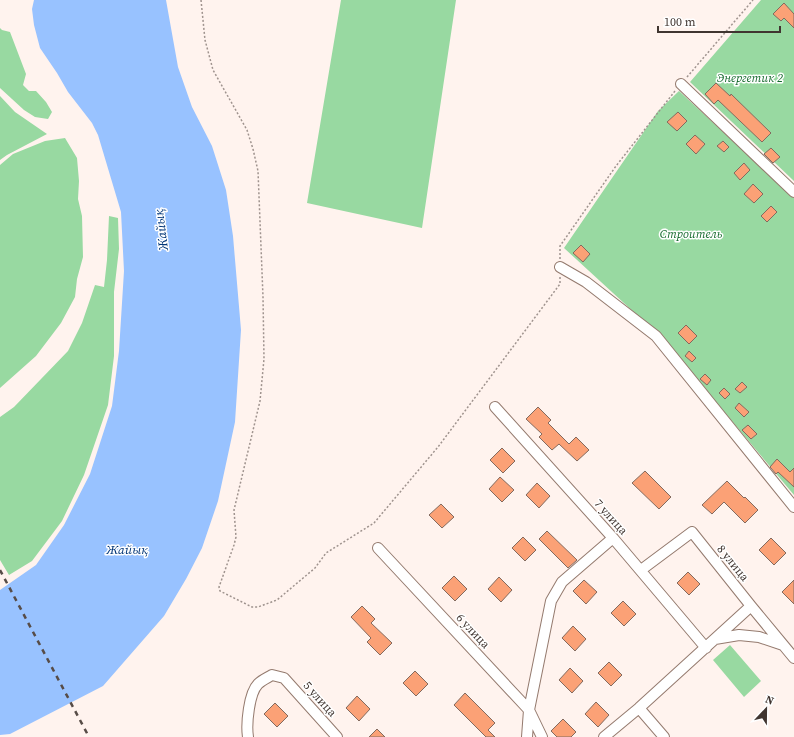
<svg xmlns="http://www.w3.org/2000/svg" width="794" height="737" font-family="'Source Serif 4',serif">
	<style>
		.green { fill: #98d9a1 }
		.water { fill: #98c2ff }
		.building { fill: #fba176; stroke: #836a5e }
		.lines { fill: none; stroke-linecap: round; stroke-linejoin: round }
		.minor-casing { stroke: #947a6e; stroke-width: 12 }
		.path { stroke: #9f938e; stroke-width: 1.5; stroke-dasharray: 2 2; stroke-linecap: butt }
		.minor { stroke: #fff; stroke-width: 10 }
		.rail { stroke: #574c47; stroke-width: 2.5; stroke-dasharray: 5 5; stroke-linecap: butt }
		.labels { text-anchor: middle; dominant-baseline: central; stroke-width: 3; stroke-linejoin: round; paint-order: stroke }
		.park-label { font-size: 12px; font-style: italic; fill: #14692c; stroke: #fff }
		.street-label { font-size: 12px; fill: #403530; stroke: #fff }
		.water-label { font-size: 13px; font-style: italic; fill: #043778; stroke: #fff }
	</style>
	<rect width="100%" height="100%" fill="#fff3ee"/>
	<!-- green -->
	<path class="green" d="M 341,0 L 456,0 L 422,228 L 307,203 Z
		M 761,0 L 794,0 L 794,181 L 690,82 Z
		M 0,28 L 2,30 L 10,32 L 26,74 L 23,85 L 29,91 L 36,91 L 46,102 L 52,112 L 48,119 L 35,117 L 24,110 L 0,88 Z
		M 679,91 L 794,198 L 794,495 L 662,338 L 564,248 L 658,111 Z
		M 0,96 L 15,112 L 47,134 L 7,155 L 0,160 Z
		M 65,138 L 77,158 L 79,181 L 78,199 L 82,216 L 83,257 L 77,279 L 75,297 L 61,323 L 36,356 L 0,388 L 0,165 L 13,154 L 45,141 Z
		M 109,216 L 118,218 L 119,249 L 114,292 L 114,356 L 108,405 L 84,475 L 62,521 L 32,561 L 9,575 L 0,560 L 0,417 L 14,407 L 68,351 L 82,323 L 95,285 L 104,287 L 107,260 Z
		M 730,645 L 761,681 L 744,697 L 713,660 Z"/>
	<!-- water -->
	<path class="water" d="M 34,0 L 166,0 L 178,67 L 192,107 L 212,146 L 226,190 L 233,236 L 241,330 L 235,422 L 218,501 L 202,548 L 186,579 L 164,616 L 103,686 L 10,734 L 0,735 L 0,590 L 36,565 L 64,525 L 90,474 L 112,406 L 119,351 L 124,271 L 121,212 L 98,135 L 92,123 L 68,92 L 57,73 L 40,48 L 34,25 L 32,9 Z"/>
	<!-- building -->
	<path class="building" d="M 784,3 L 794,14 L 794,28 L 784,18 L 781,21 L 773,14 Z
		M 716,83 L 730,96 L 731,94 L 771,133 L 762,142 L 718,100 L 714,104 L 705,94 Z
		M 678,112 L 687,121 L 677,131 L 667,122 Z
		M 695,135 L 705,144 L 696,154 L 686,144 Z
		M 723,141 L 729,147 L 724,152 L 717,146 Z
		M 771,148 L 780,157 L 773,163 L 764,154 Z
		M 744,163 L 750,170 L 740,180 L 734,173 Z
		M 753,184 L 763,194 L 754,203 L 744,194 Z
		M 771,206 L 777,212 L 767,222 L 761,216 Z
		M 581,245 L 590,254 L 583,262 L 573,253 Z
		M 686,325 L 697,336 L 689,344 L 678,333 Z
		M 689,351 L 696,358 L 692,362 L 685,356 Z
		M 705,374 L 711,380 L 707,385 L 700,379 Z
		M 742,382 L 747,387 L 740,393 L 735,389 Z
		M 724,388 L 730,394 L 725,399 L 719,393 Z
		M 739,403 L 749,412 L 744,417 L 735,408 Z
		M 538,407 L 551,420 L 548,423 L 569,444 L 576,437 L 589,450 L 577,461 L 559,444 L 552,450 L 539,437 L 542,434 L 526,419 Z
		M 748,425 L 757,434 L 751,439 L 742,430 Z
		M 502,448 L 515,461 L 503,473 L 490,460 Z
		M 777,459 L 790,472 L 794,468 L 794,487 L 778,472 L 776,474 L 770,467 Z
		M 645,471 L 671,497 L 659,509 L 632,483 Z
		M 500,477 L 514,490 L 502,502 L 489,489 Z
		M 727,481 L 744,498 L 745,497 L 758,510 L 745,523 L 724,502 L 712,514 L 702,505 Z
		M 537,483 L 550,496 L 539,508 L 526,495 Z
		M 441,504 L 454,517 L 442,528 L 429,515 Z
		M 547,531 L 577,560 L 568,568 L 539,539 Z
		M 523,537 L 536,550 L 525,561 L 512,548 Z
		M 771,538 L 786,553 L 774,565 L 759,550 Z
		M 688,572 L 700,584 L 689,595 L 677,583 Z
		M 454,576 L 467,589 L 455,601 L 442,588 Z
		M 499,577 L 512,590 L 501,602 L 488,589 Z
		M 584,580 L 597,592 L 586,604 L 573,591 Z
		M 794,580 L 794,604 L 782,592 Z
		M 623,601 L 636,614 L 624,626 L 611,613 Z
		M 362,606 L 375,619 L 371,623 L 392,643 L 380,655 L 367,642 L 371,638 L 351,617 Z
		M 573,626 L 586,639 L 575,651 L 562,638 Z
		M 609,662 L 622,675 L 611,686 L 598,673 Z
		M 570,668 L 583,681 L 572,693 L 559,680 Z
		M 415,671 L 428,684 L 416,696 L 403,683 Z
		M 465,693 L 495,723 L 488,730 L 495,737 L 486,737 L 454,705 Z
		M 357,696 L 370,709 L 359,721 L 346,708 Z
		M 596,702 L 609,715 L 598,727 L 585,714 Z
		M 275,703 L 288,716 L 277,727 L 264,714 Z
		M 563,719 L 576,732 L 571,737 L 557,737 L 551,731 Z
		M 377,729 L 385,737 L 369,737 Z"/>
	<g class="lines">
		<!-- minor casing -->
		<g class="minor-casing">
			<path id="minor" d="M 681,84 L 794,192
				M 560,267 L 586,282 L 656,336 L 794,507
				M 495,407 L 613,538 L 706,648
				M 378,548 L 529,710 L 542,737
				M 641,570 L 692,532 L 751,606 L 794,658
				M 715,639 L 739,635 L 759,637 L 783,645
				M 639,708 L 664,737
				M 248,737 C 246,724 249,693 258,684 C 262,680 267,678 272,675 L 284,678 L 337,737
				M 527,737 L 529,710 L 551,601 L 562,582 L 613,538
				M 604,737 L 639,708 L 751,606"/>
		</g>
		<!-- path -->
		<path class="path" d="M 201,0 L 205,40 L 213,70 L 247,130 L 253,149 L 258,171 L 263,297 L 264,359 L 260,401 L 234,510 L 236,537 L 234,545 L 219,587 L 220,591 L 252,607 L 258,607 L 277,600 L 315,568 L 326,553 L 374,523 L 438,447 L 560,284 L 560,276
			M 687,77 L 753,0
			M 560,259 L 560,246 L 616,166 L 675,91"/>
		<!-- minor -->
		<use href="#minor" class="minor"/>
		<!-- rail -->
		<path class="rail" d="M 0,570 L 89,737"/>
	</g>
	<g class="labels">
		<!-- park labels -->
		<g class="park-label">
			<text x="750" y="78">Энергетик 2</text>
			<text x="691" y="234">Строитель</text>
		</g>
		<!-- street labels -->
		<g class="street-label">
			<text transform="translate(611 517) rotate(48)">7 улица</text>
			<text transform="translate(733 563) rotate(51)">8 улица</text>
			<text transform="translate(473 631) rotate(47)">6 улица</text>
			<text transform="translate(320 699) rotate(48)">5 улица</text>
		</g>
		<!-- water labels -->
		<g class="water-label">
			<text transform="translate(161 230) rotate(-97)">Жайық</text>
			<text x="127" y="549">Жайық</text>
		</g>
	</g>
	<!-- north arrow -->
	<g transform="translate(766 709) rotate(22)" stroke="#ffffff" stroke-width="3" paint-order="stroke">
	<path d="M0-3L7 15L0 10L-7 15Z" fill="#403530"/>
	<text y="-6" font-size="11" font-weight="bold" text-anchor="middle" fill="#403530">N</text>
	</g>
	<!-- scale -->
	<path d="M658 26v6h122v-6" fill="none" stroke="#403530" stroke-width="2"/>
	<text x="664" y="26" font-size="12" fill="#403530" stroke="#ffffff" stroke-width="3" paint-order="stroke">100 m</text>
</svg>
